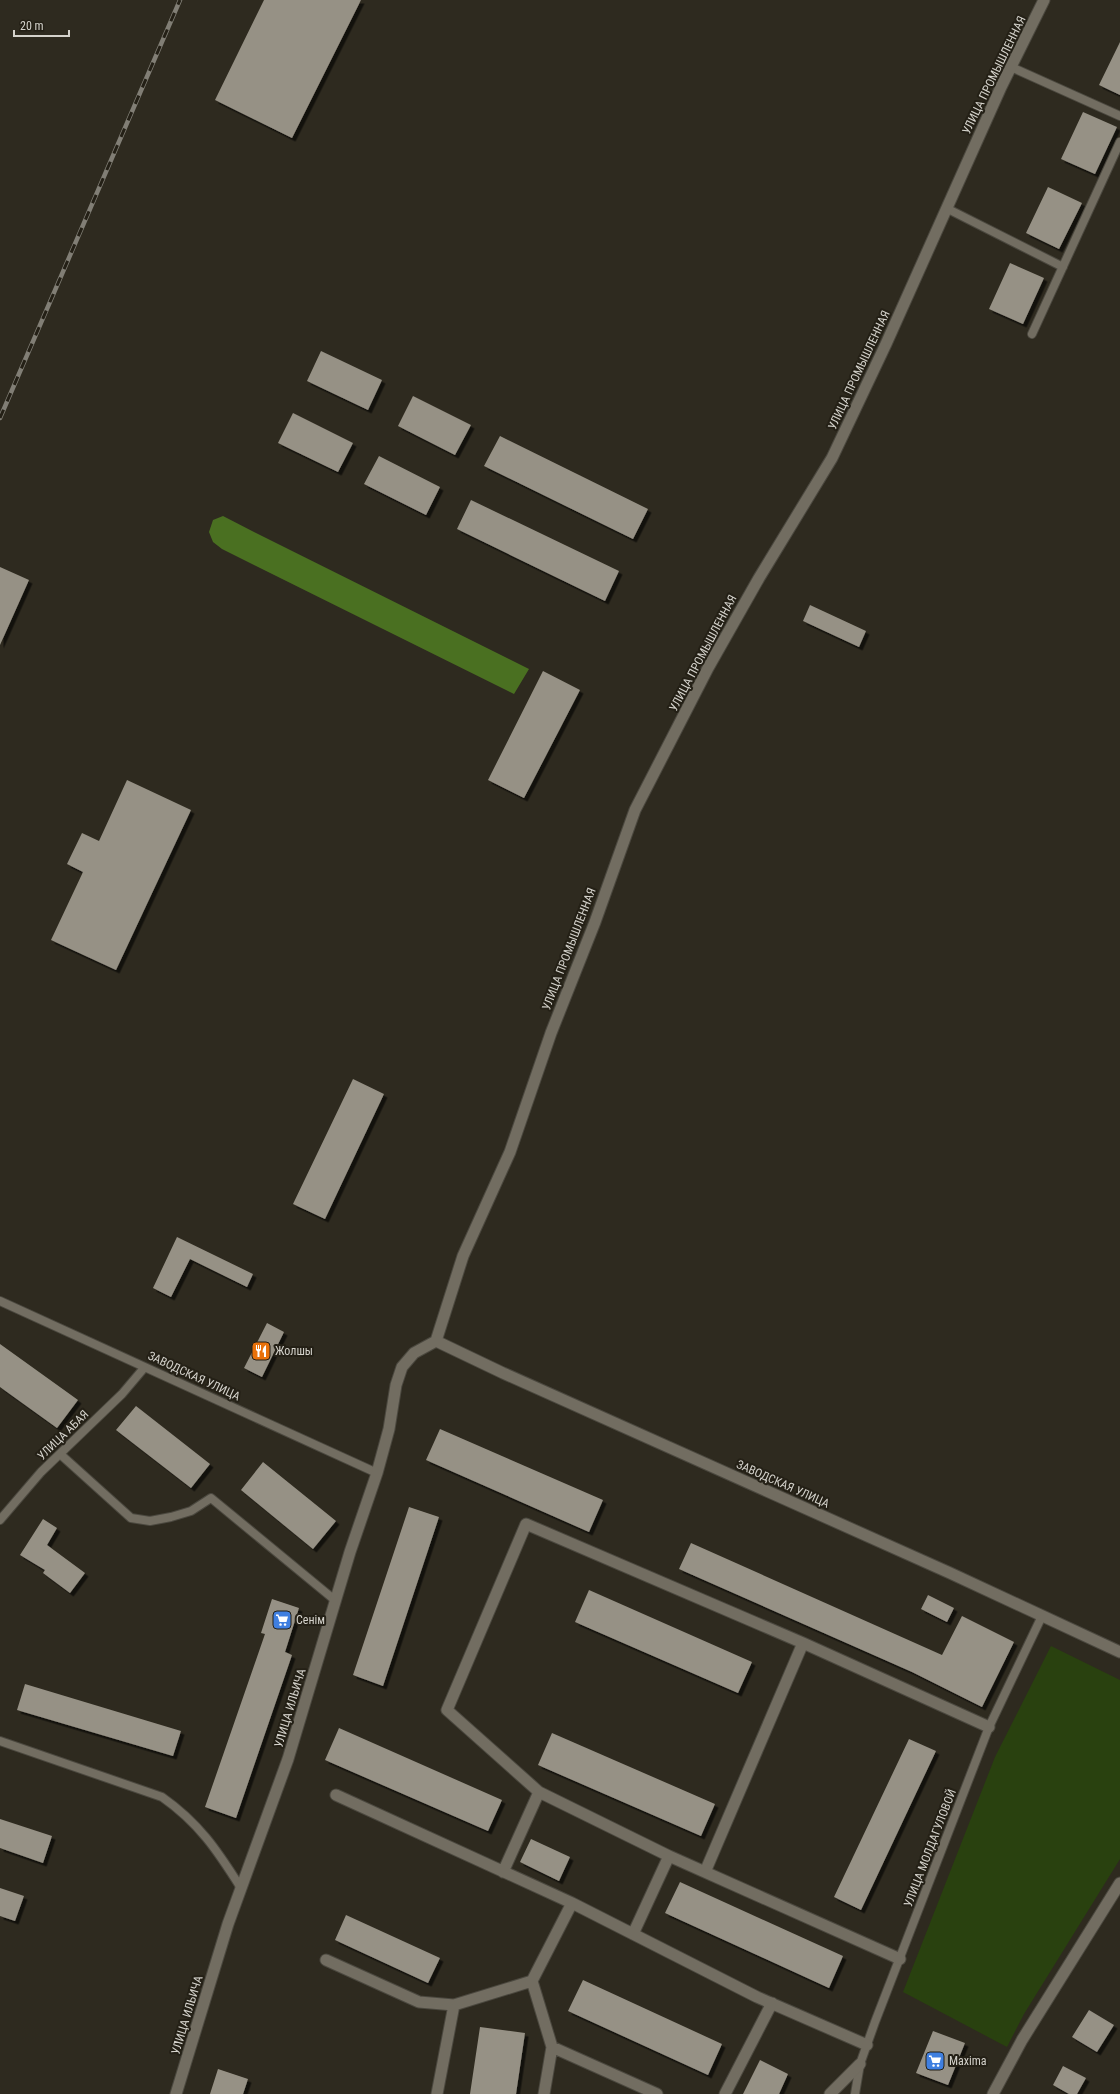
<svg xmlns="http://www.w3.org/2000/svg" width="1120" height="2094" font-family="'Roboto Condensed',sans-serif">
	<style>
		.green { fill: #29410f }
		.forest { fill: #4a7021 }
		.building { fill: #969185; filter: url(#shadow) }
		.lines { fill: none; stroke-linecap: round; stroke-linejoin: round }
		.service-casing { stroke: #4b483f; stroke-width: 10 }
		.minor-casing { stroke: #4b483f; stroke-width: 13 }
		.service { stroke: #726d61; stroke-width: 8 }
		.minor { stroke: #726d61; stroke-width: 11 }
		.rail-casing { stroke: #817e75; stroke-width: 4.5 }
		.rail { stroke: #242016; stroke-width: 3; stroke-dasharray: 9; stroke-linecap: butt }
		.labels { text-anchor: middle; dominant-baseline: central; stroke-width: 4; stroke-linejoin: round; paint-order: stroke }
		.street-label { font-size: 12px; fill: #d4d2cb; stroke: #242016 }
		.poi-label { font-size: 12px; fill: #d4d2cb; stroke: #242016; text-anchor: start }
	</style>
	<defs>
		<filter id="shadow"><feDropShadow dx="3.5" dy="3.5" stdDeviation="0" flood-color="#0009"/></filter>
	</defs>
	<rect width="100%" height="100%" fill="#2e2a1f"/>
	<!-- green -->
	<path class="green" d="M 1051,1646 L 1120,1680 L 1120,1859 L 1024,2014 L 1007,2047 L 903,1992 L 995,1757 Z"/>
	<!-- forest -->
	<path class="forest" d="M 223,516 L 254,532 L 529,669 L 514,694 L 222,549 L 213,542 L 209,532 L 213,520 Z"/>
	<!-- building -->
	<path class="building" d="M 264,0 L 361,0 L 292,138 L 215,100 Z
		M 1120,42 L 1120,95 L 1099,85 Z
		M 1083,112 L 1117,127 L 1095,174 L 1061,159 Z
		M 1048,187 L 1082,203 L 1059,249 L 1026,233 Z
		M 1010,263 L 1044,278 L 1023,324 L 989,309 Z
		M 321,351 L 382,380 L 368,410 L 307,381 Z
		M 413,396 L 471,425 L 455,455 L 398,426 Z
		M 293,413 L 353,443 L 338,472 L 278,443 Z
		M 500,436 L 648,509 L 633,539 L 484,466 Z
		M 379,456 L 440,487 L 426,515 L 364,484 Z
		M 471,500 L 619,571 L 605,601 L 457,529 Z
		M 0,567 L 29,580 L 0,645 Z
		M 810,605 L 866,631 L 859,647 L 803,621 Z
		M 543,671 L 580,690 L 524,798 L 488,780 Z
		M 127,780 L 191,810 L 116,970 L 51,940 L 83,872 L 67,864 L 82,833 L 99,841 Z
		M 353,1079 L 384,1094 L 325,1219 L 293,1204 Z
		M 177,1237 L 253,1274 L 247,1287 L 190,1259 L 171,1297 L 153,1288 Z
		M 267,1323 L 284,1332 L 262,1377 L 244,1368 Z
		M 0,1344 L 78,1400 L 57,1428 L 0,1387 Z
		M 136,1406 L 210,1464 L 191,1488 L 116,1430 Z
		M 440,1429 L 603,1500 L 589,1532 L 426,1460 Z
		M 263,1462 L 336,1521 L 313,1549 L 241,1490 Z
		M 409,1507 L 439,1517 L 383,1686 L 353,1675 Z
		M 43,1519 L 57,1528 L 47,1545 L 85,1573 L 70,1593 L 43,1573 L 45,1570 L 20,1555 Z
		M 691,1543 L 942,1655 L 962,1616 L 1014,1642 L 982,1707 L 912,1672 L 679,1569 Z
		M 589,1590 L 752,1662 L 738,1693 L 575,1622 Z
		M 928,1595 L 954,1608 L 947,1622 L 921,1609 Z
		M 272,1599 L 299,1608 L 285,1652 L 292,1655 L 236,1818 L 205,1807 L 265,1634 L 261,1633 Z
		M 25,1684 L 181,1731 L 173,1756 L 17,1710 Z
		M 339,1728 L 502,1800 L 488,1831 L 325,1760 Z
		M 552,1733 L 715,1804 L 701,1836 L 538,1765 Z
		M 909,1739 L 936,1751 L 861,1910 L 834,1897 Z
		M 0,1819 L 52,1836 L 43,1863 L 0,1848 Z
		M 531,1839 L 570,1857 L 559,1881 L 520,1862 Z
		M 680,1882 L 843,1956 L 829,1988 L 665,1913 Z
		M 0,1888 L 24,1896 L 15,1921 L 0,1916 Z
		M 346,1915 L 440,1958 L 428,1983 L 335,1940 Z
		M 583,1980 L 722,2044 L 708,2075 L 568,2011 Z
		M 1089,2010 L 1114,2025 L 1097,2052 L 1072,2037 Z
		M 480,2027 L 525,2033 L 516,2094 L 470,2094 Z
		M 933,2031 L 965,2043 L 948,2085 L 916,2073 Z
		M 760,2060 L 788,2074 L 779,2094 L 743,2094 Z
		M 1063,2066 L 1086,2078 L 1077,2094 L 1069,2094 L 1053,2085 Z
		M 218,2069 L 248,2079 L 243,2094 L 210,2094 Z"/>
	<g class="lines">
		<!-- service casing -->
		<g class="service-casing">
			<path id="service" d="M 1011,67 L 1120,116
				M 946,208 L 1063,267
				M 1032,334 L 1120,142
				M 0,1301 L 377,1473
				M 60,1454 L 131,1518 L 150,1521 L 171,1517 L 191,1511 L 211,1498 L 336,1601
				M 0,1520 L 41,1472 L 122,1394 L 144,1368
				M 0,1741 L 162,1797 C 199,1823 217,1850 241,1888
				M 855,2094 L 860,2064 L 875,2022 L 989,1727 L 1042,1616"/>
		</g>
		<!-- minor casing -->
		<g class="minor-casing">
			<path id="minor" d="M 436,1341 L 463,1256 L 510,1152 L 551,1033 L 595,922 L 635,810 L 708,668 L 759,578 L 832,458 L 886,344 L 1001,87 L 1044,0
				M 436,1341 L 503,1373 L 950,1573 L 1120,1652
				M 336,1795 L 572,1903 L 757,1997 L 867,2045
				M 669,1856 L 900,1959
				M 503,1872 L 539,1792
				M 705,1872 L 803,1643
				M 633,1934 L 669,1856 L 539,1792 L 447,1710 L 526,1524 L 803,1643 L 989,1727
				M 326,1960 L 419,2002 L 454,2005
				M 532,1981 L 552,2047 L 544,2094
				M 552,2047 L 657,2094
				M 176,2094 L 228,1924 L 288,1759 L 350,1552 L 377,1473 L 389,1429 L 396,1385 L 402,1367 L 414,1353 L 436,1341
				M 437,2094 L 454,2005 L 532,1981 L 572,1903
				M 725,2094 L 772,2003
				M 830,2094 L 860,2064
				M 993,2094 L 1022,2040 L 1120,1883"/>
		</g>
		<!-- service -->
		<use href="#service" class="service"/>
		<!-- minor -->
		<use href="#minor" class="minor"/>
		<!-- rail casing -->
		<g class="rail-casing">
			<path id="rail" d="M 0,418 L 180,0"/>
		</g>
		<!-- rail -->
		<use href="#rail" class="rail"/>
	</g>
	<!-- icons -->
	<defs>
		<g id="restaurant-square" transform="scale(1)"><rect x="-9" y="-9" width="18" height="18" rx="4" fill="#e8710a" stroke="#242016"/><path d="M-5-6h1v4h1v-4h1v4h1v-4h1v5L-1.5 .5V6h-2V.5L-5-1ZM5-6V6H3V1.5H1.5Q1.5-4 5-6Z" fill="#fff"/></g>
		<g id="supermarket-square" transform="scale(1)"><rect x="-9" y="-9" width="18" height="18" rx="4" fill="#3f7fe0" stroke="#242016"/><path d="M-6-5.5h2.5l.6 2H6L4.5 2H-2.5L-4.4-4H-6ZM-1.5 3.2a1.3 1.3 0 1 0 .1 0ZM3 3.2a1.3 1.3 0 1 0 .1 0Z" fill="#fff"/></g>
	</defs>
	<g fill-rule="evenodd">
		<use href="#restaurant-square" x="261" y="1351"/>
		<use href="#supermarket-square" x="282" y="1620"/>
		<use href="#supermarket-square" x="935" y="2061"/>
	</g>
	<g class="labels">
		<!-- street labels -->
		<g class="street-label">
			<text transform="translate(994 75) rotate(-64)">УЛИЦА ПРОМЫШЛЕННАЯ</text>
			<text transform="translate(859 370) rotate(-65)">УЛИЦА ПРОМЫШЛЕННАЯ</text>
			<text transform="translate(703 653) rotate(-62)">УЛИЦА ПРОМЫШЛЕННАЯ</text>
			<text transform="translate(569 949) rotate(-69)">УЛИЦА ПРОМЫШЛЕННАЯ</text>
			<text transform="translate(194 1376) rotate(25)">ЗАВОДСКАЯ УЛИЦА</text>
			<text transform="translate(63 1435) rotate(-44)">УЛИЦА АБАЯ</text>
			<text transform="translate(783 1484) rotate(24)">ЗАВОДСКАЯ УЛИЦА</text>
			<text transform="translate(290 1708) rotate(-73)">УЛИЦА ИЛЬИЧА</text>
			<text transform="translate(930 1848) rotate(-69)">УЛИЦА МОЛДАГУЛОВОЙ</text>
			<text transform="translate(187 2015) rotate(-73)">УЛИЦА ИЛЬИЧА</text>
		</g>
		<!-- poi labels -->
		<g class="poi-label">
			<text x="275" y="1351">Жолшы</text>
			<text x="296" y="1620">Сенiм</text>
			<text x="949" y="2061">Maxima</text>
		</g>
	</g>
	<!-- scale -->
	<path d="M14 30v6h55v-6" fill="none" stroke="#d4d2cb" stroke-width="2"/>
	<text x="20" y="30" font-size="12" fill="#d4d2cb" stroke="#242016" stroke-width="3" paint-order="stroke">20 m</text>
</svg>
